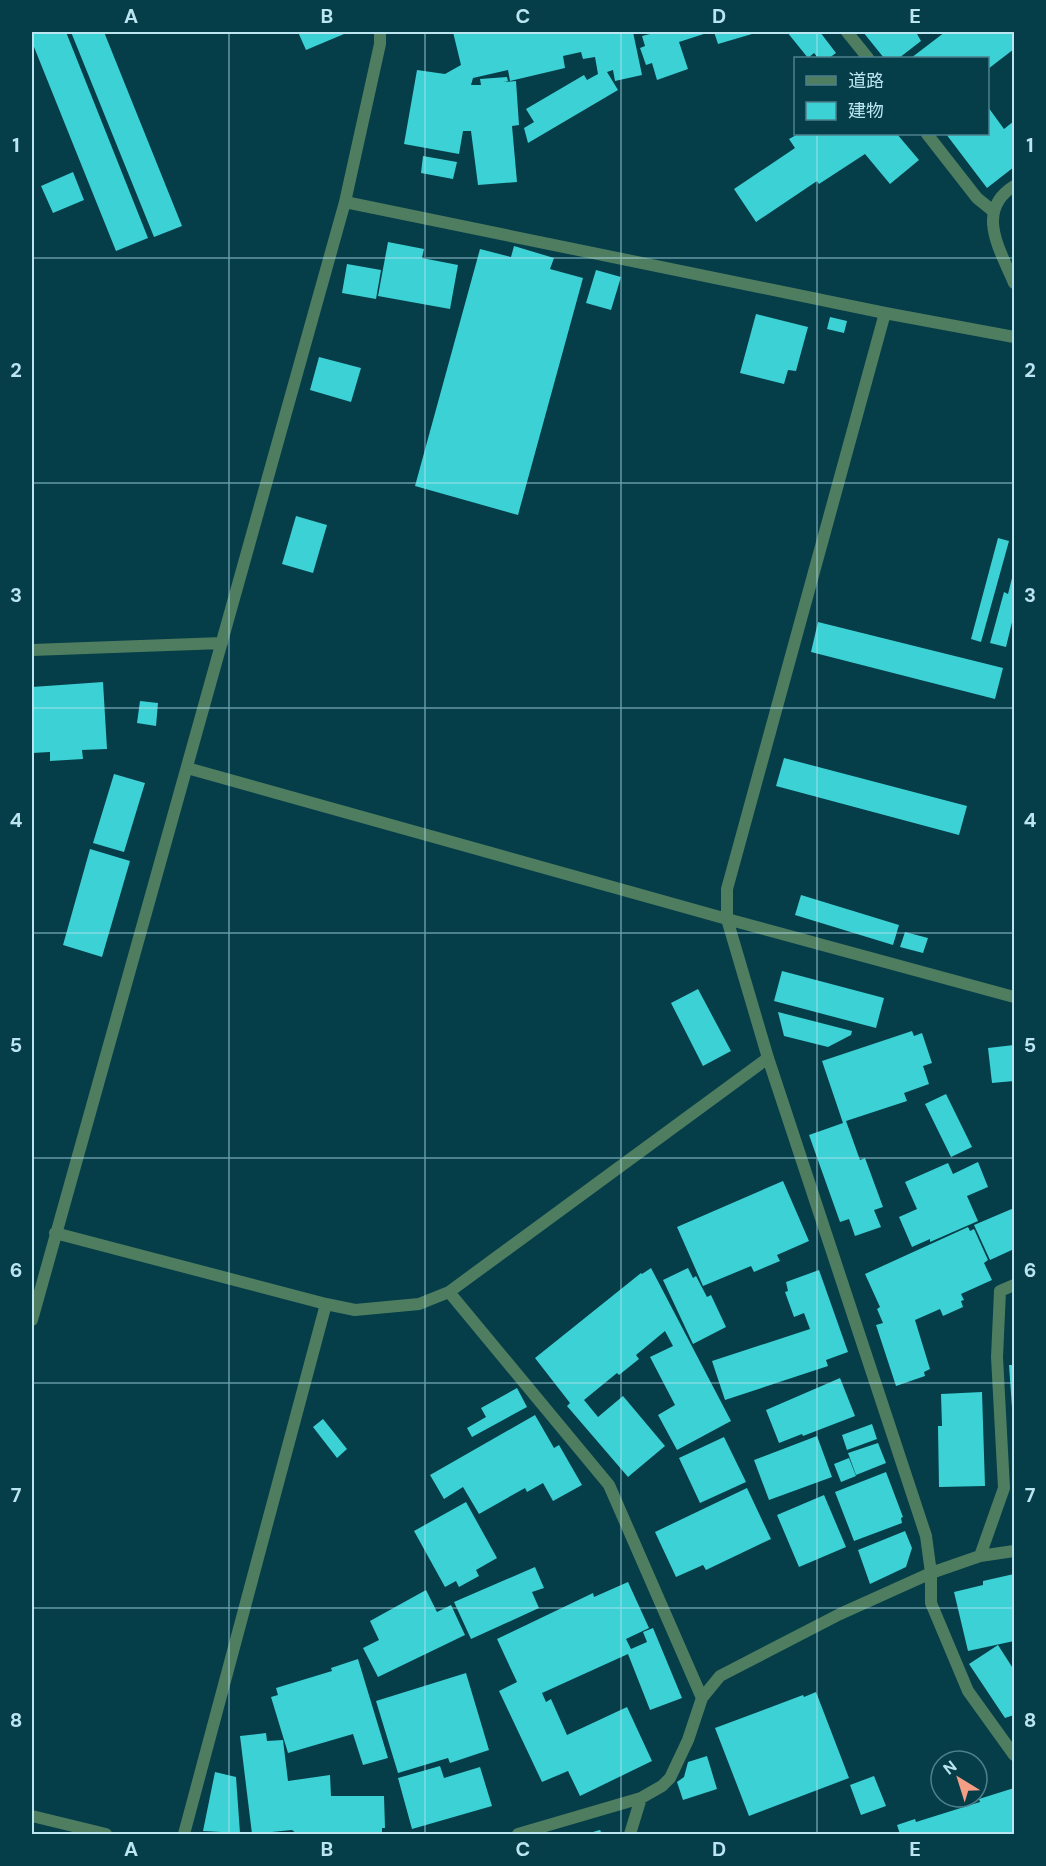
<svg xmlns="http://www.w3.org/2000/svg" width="1046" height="1866" font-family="'DM Sans','Noto Sans JP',sans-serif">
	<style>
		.building { fill: #3cd1d4 }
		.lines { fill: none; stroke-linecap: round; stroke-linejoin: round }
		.street { stroke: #4e7d60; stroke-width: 12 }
		.grid { fill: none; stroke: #bae5f1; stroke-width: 1.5; stroke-opacity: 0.55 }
		.neatline { fill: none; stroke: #bae5f1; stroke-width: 2 }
		.grid-label { font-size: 20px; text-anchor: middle; font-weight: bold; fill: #bae5f1 }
	</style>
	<rect width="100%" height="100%" fill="#053d49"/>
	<!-- building -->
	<path class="building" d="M 32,32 L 66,32 L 148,238 L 116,251 L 32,42 Z
		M 71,32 L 104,32 L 182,226 L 154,237 Z
		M 298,32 L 342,32 L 344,34 L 306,50 Z
		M 453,32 L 633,32 L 642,75 L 615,81 L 613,70 L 607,72 L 618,90 L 528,143 L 524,128 L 534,122 L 526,109 L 584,75 L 587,80 L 598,74 L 595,57 L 583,59 L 581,52 L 563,56 L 565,68 L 510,81 L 508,70 L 473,78 L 471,85 L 481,85 L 480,79 L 507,77 L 508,81 L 504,82 L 516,81 L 519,125 L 512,126 L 517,182 L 478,185 L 471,131 L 463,131 L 459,154 L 404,144 L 417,70 L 445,74 L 461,65 Z
		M 649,32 L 710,32 L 679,42 L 688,69 L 657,80 L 652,63 L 646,65 L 640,48 L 645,46 L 642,36 L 650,34 Z
		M 714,32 L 751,32 L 752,34 L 718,44 Z
		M 787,32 L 820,32 L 836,53 L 829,58 L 818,58 L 814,53 L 808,58 Z
		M 863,32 L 916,32 L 921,41 L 899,58 L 884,58 Z
		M 945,32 L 1013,32 L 1014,49 L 988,69 L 988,58 L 911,58 Z
		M 988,107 L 1004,129 L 1014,121 L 1014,167 L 987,188 L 946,134 L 988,134 Z
		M 798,134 L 897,134 L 919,160 L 890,184 L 865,154 L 819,184 L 817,181 L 756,222 L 734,189 L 795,148 L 789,139 Z
		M 423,156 L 457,162 L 453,179 L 421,173 Z
		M 73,172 L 84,200 L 53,213 L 41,186 Z
		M 388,242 L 424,249 L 422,258 L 458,265 L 450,309 L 378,296 Z
		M 514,246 L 554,258 L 550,269 L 583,278 L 518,515 L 415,486 L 480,249 L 511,257 Z
		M 347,264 L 381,270 L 376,299 L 342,293 Z
		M 596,270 L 621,277 L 611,310 L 586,303 Z
		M 756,314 L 808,327 L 796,371 L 788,370 L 784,384 L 740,373 Z
		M 830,317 L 847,321 L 844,333 L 827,329 Z
		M 319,357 L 361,368 L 351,402 L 310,390 Z
		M 296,516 L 327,525 L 313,573 L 282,564 Z
		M 998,538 L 1009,541 L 981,642 L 971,639 Z
		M 1014,570 L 1014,614 L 1006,647 L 990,643 L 1004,592 L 1008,594 Z
		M 818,622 L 1003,668 L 995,699 L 811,652 Z
		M 103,682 L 107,749 L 82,750 L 83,759 L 50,761 L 50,752 L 32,753 L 32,687 Z
		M 140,701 L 158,703 L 156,726 L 137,723 Z
		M 784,758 L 967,806 L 959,835 L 776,786 Z
		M 114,774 L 145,783 L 124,852 L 93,843 Z
		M 90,849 L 130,861 L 102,957 L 63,945 Z
		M 801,895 L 899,925 L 893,945 L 795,915 Z
		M 905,932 L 928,938 L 923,953 L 900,947 Z
		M 782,971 L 884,998 L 876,1028 L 774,1001 Z
		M 698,989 L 731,1051 L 703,1066 L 671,1003 Z
		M 778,1012 L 852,1031 L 851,1035 L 828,1047 L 784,1036 Z
		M 912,1031 L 914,1036 L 922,1033 L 932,1063 L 923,1066 L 929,1084 L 904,1093 L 907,1101 L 846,1121 L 860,1160 L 865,1158 L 883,1207 L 874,1210 L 881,1227 L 855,1236 L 849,1219 L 840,1222 L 809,1135 L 843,1123 L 822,1061 Z
		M 1014,1045 L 1014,1081 L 992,1083 L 988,1048 Z
		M 946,1094 L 972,1147 L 951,1157 L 925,1104 Z
		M 978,1162 L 988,1187 L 967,1196 L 978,1221 L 930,1242 L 930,1239 L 912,1247 L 899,1217 L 917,1209 L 905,1182 L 948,1163 L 953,1174 Z
		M 783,1181 L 809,1241 L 777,1255 L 780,1261 L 754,1272 L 751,1266 L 703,1286 L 677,1227 Z
		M 1014,1208 L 1014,1249 L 990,1260 L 974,1225 Z
		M 968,1227 L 970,1231 L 974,1229 L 988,1260 L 984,1263 L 992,1280 L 961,1294 L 964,1300 L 961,1301 L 963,1307 L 943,1316 L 940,1309 L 915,1320 L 930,1369 L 924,1372 L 925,1376 L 896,1386 L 876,1325 L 883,1323 L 877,1309 L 880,1307 L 865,1274 Z
		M 651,1268 L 731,1421 L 677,1450 L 658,1415 L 675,1405 L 650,1357 L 673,1346 L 665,1331 L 636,1355 L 639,1359 L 619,1375 L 617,1373 L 584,1400 L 598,1417 L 623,1396 L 665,1446 L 628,1477 L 567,1406 L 570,1403 L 535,1358 L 641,1273 L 642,1274 Z
		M 688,1268 L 693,1278 L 696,1276 L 707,1297 L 711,1295 L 726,1327 L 693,1344 L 663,1280 Z
		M 819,1270 L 848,1352 L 826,1360 L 828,1366 L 725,1400 L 712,1361 L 810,1329 L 804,1313 L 794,1317 L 785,1292 L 788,1291 L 786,1282 Z
		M 1009,1365 L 1014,1365 L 1014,1422 L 1013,1422 Z
		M 840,1378 L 855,1416 L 803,1436 L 802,1434 L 779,1443 L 766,1410 Z
		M 517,1388 L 527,1407 L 472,1437 L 467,1428 L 486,1417 L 481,1408 Z
		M 982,1392 L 985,1486 L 939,1487 L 938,1426 L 942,1426 L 941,1394 Z
		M 535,1415 L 554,1448 L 559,1445 L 582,1485 L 553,1501 L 543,1483 L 527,1492 L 525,1488 L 479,1514 L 463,1487 L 444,1499 L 430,1475 Z
		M 323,1419 L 347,1449 L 337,1458 L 313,1427 Z
		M 872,1424 L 877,1439 L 847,1450 L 842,1435 Z
		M 817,1436 L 832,1477 L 769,1500 L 754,1460 Z
		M 724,1437 L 746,1482 L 700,1503 L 679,1458 Z
		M 878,1443 L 886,1463 L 856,1475 L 848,1453 Z
		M 849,1458 L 856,1476 L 841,1482 L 834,1464 Z
		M 886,1472 L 903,1517 L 901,1518 L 902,1523 L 854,1541 L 835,1492 Z
		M 747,1488 L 771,1539 L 706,1570 L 703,1565 L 676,1577 L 655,1532 Z
		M 824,1495 L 846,1547 L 799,1567 L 777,1515 Z
		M 466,1502 L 497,1558 L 476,1570 L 479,1576 L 459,1587 L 456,1581 L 445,1587 L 414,1531 Z
		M 905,1531 L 912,1548 L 906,1567 L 870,1584 L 858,1550 Z
		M 535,1567 L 544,1588 L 532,1592 L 539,1608 L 471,1639 L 454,1602 Z
		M 1014,1574 L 1014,1641 L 968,1651 L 954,1592 L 983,1585 L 983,1581 Z
		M 628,1582 L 649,1628 L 626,1639 L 631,1649 L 647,1642 L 643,1632 L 653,1628 L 682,1698 L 650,1710 L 628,1654 L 542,1693 L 546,1702 L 551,1699 L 567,1735 L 627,1707 L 652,1761 L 580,1796 L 568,1771 L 542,1782 L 499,1691 L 517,1682 L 497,1639 L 593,1593 L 594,1597 Z
		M 426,1590 L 437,1612 L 451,1605 L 465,1635 L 378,1677 L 363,1648 L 379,1640 L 370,1621 Z
		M 998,1645 L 1014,1670 L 1014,1715 L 1005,1718 L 969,1664 Z
		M 358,1659 L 388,1758 L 363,1765 L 353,1734 L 288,1753 L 271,1697 L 278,1695 L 276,1688 L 332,1671 L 331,1668 Z
		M 466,1673 L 489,1750 L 450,1763 L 448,1758 L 398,1773 L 376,1701 Z
		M 816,1692 L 849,1778 L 749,1816 L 715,1728 L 803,1695 L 804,1697 Z
		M 266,1733 L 267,1741 L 283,1740 L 288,1781 L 330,1775 L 331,1796 L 384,1796 L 385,1828 L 382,1828 L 382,1834 L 297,1834 L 292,1830 L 252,1834 L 240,1736 Z
		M 707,1756 L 717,1789 L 683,1800 L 677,1782 L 684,1777 L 688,1762 Z
		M 440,1766 L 444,1778 L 480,1767 L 492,1806 L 412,1829 L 398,1778 Z
		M 215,1772 L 236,1777 L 240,1833 L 203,1831 Z
		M 874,1776 L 886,1806 L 861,1815 L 850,1785 Z
		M 1014,1788 L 1014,1834 L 900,1834 L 897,1825 L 915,1819 L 916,1822 L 980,1802 L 979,1799 Z
		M 600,1830 L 602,1834 L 586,1834 Z"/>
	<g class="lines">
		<!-- street -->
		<path class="street" d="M 847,32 L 868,58
			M 927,134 L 977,198 L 993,211
			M 1014,186 C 974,211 1001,251 1014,283
			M 345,202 L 885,313 L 1014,337
			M 885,313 L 727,889 L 727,919 L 768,1058 L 926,1536 L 931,1573 L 931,1603 L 968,1691 L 1014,1755
			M 32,650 L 222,643
			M 187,768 L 727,919 L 1014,997
			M 55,1233 L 326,1304 L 355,1310 L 419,1304 L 449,1292 L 768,1058
			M 449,1292 L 609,1485 L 702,1698
			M 32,1320 L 345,202 L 380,44 L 380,32
			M 980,1556 L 1004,1488 L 997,1357 L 1000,1291 L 1014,1285
			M 32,1816 L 106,1834
			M 184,1834 L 326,1304
			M 518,1834 L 641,1798 L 662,1786 L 670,1778 L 688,1740 L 702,1698 L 720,1676 L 840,1614 L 931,1573 L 980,1556 L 1014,1551
			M 630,1834 L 641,1798"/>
	</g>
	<!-- grid -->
	<path class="grid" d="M 229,32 L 229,1834M 425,32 L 425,1834M 621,32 L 621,1834M 817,32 L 817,58M 817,134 L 817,1834M 32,258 L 1014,258M 32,483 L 1014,483M 32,708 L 1014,708M 32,933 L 1014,933M 32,1158 L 1014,1158M 32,1383 L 1014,1383M 32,1608 L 1014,1608"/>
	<!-- border -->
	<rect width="1046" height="1866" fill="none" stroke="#053d49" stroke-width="66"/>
	<!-- legend -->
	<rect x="794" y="57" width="195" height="78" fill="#053d49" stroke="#4d808c" stroke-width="1.5"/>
	<rect x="806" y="76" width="30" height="9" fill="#4e7d60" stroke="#4d808c" stroke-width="1.5"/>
	<text x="848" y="87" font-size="18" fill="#bae5f1">道路</text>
	<rect x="806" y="102" width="30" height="18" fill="#3cd1d4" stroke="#4d808c" stroke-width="1.5"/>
	<text x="848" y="117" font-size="18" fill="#bae5f1">建物</text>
	<!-- north arrow -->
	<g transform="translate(959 1779) rotate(322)"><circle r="28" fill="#053d49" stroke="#4d808c" stroke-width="1.5"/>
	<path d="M0-4.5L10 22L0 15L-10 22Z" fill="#f49e86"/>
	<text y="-9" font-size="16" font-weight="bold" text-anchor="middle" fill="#bae5f1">N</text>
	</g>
	<rect x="33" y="33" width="980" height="1800" class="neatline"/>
	<g class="grid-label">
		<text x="131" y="23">A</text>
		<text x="327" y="23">B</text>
		<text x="523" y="23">C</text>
		<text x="719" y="23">D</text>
		<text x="915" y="23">E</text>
		<text x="16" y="152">1</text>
		<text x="1030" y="152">1</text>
		<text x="16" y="377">2</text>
		<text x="1030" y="377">2</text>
		<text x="16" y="602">3</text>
		<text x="1030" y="602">3</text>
		<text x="16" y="827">4</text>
		<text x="1030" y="827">4</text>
		<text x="16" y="1052">5</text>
		<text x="1030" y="1052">5</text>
		<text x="16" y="1277">6</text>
		<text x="1030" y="1277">6</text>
		<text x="16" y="1502">7</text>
		<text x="1030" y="1502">7</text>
		<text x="16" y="1727">8</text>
		<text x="1030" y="1727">8</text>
		<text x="131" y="1856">A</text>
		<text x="327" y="1856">B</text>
		<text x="523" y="1856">C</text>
		<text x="719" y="1856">D</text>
		<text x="915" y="1856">E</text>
	</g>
</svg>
